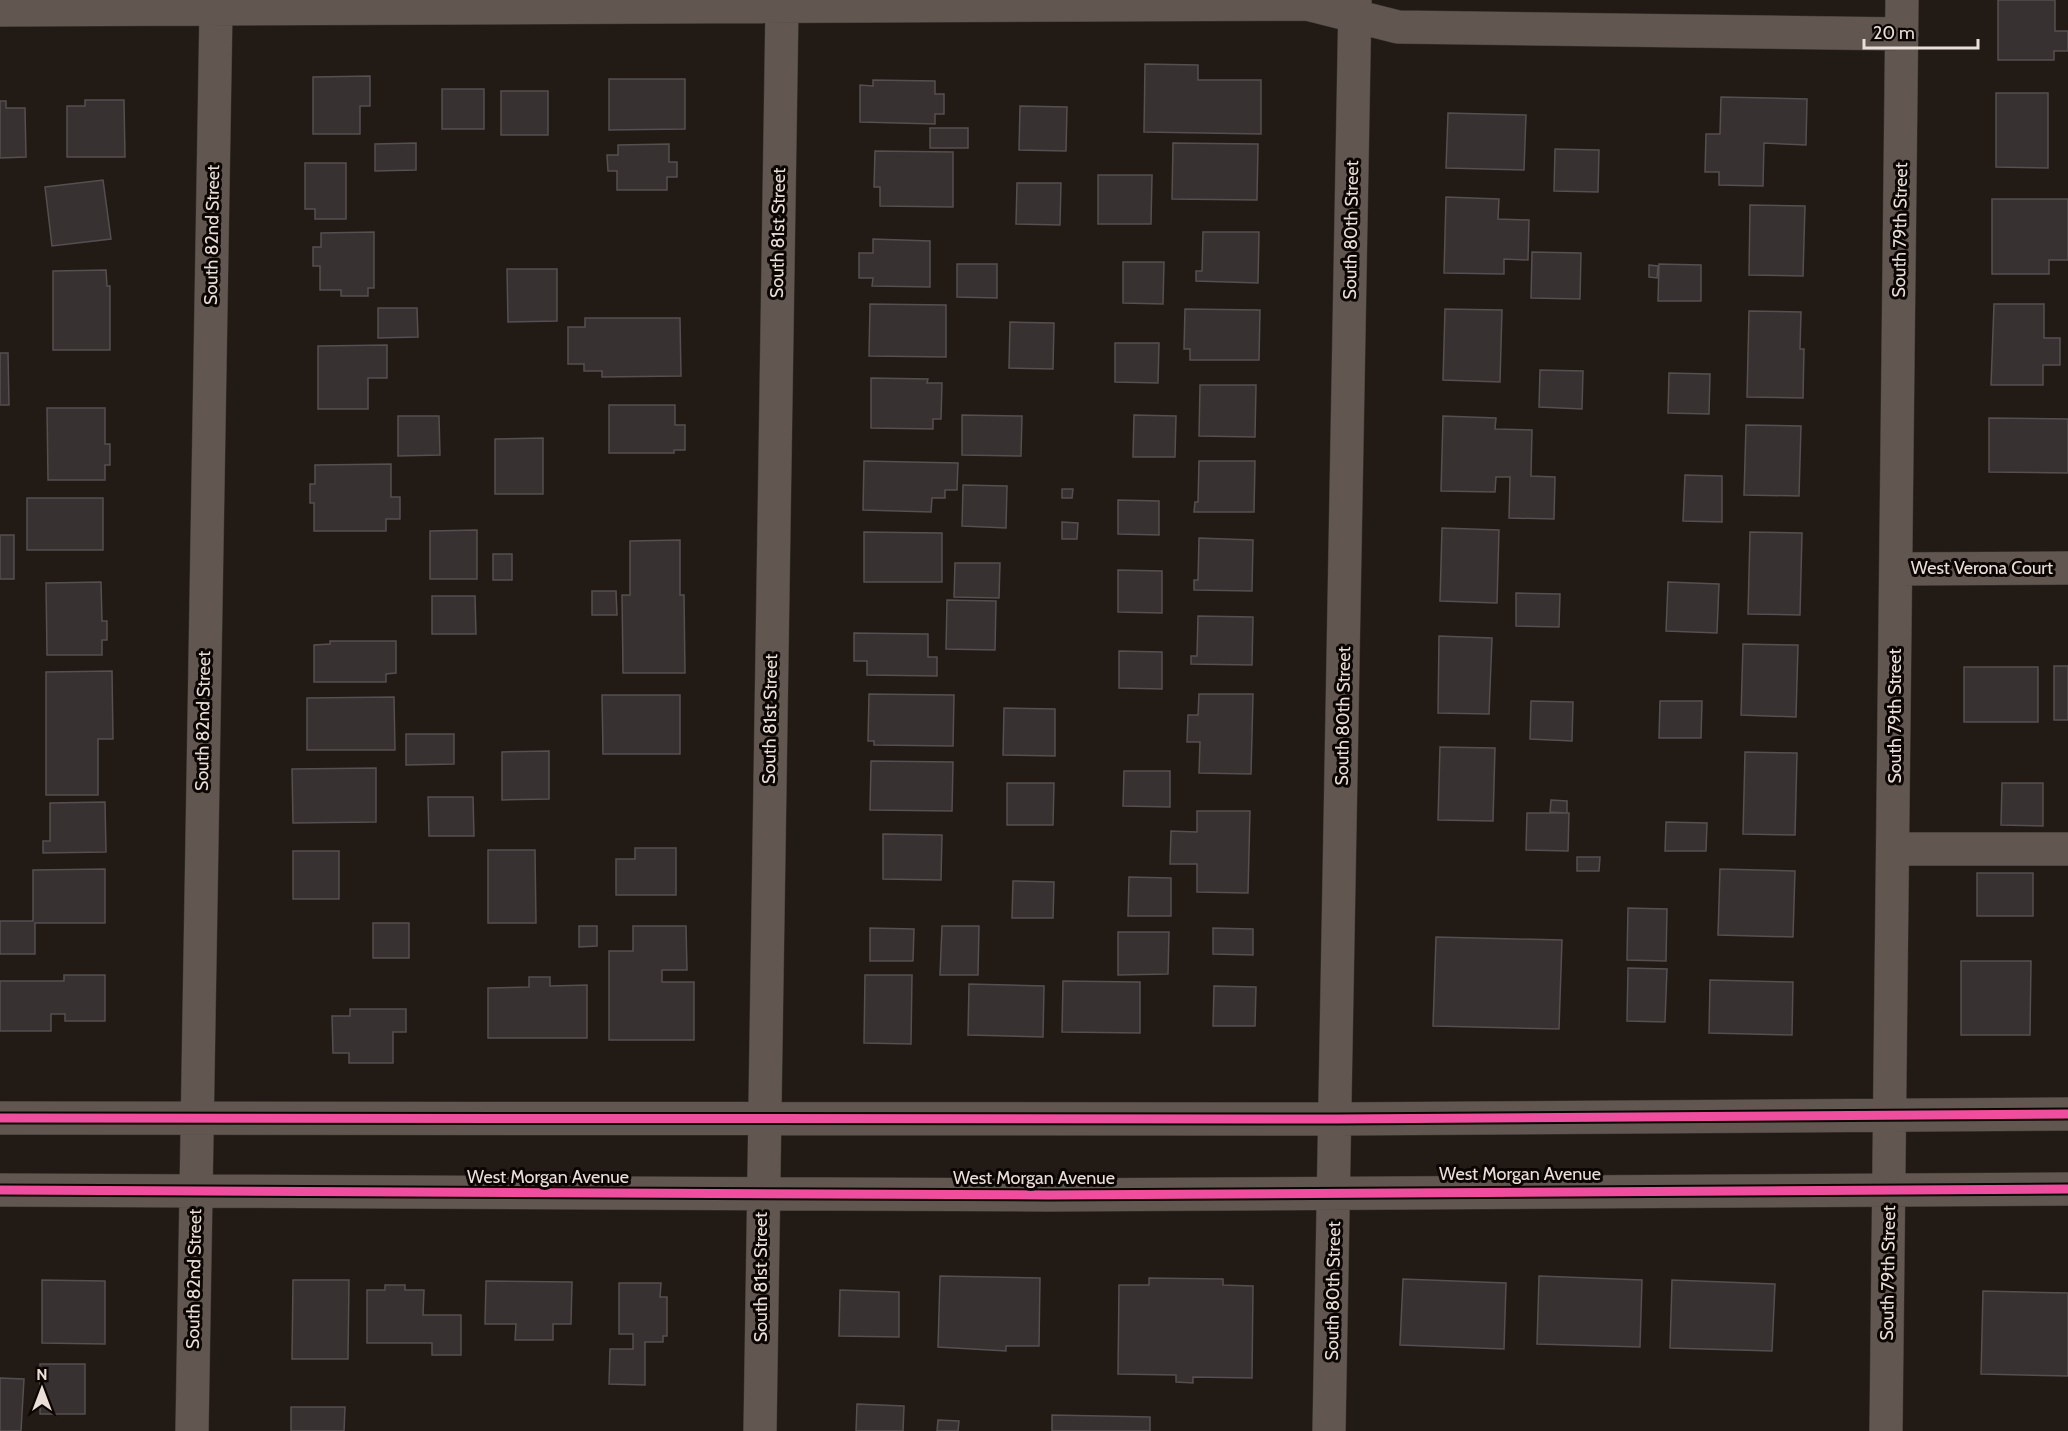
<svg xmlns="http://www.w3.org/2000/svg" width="2068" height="1431" font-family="Cabin,sans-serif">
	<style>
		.building { fill: #383132; stroke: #554f50; stroke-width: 1.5 }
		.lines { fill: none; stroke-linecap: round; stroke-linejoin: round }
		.minor-casing { stroke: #3c3631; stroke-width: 34 }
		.minor { stroke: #615650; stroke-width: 33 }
		.cycleway-casing { stroke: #0c0603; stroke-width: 13 }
		.cycleway { stroke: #ef4d9e; stroke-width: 9 }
		.labels { text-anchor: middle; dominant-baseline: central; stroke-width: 6; stroke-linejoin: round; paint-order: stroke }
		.street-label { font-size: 18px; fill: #eadfd9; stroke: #0c0603 }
	</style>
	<rect width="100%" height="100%" fill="#211a15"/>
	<!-- building -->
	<path class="building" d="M 1998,0 L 2055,0 L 2055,31 L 2068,31 L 2068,51 L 2054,51 L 2054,60 L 1998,60 Z
		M 1145,64 L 1198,65 L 1198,80 L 1261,80 L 1261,134 L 1144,132 Z
		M 370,76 L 370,106 L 360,106 L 360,134 L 313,134 L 313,77 Z
		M 609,79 L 685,79 L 685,129 L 609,130 Z
		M 873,80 L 935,81 L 935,94 L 944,94 L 944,114 L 935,114 L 935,124 L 860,122 L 860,85 L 873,86 Z
		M 442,89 L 484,89 L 484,129 L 442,129 Z
		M 501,91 L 548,91 L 548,135 L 501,135 Z
		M 1996,93 L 2048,93 L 2048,168 L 1996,167 Z
		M 1721,97 L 1807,99 L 1806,145 L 1764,143 L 1763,186 L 1719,185 L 1719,172 L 1705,172 L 1706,134 L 1720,134 Z
		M 85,100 L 124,100 L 125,157 L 67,157 L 67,106 L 85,106 Z
		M 0,101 L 6,101 L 6,108 L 25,108 L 26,157 L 0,158 Z
		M 1020,106 L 1067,107 L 1066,151 L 1019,150 Z
		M 1448,113 L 1526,115 L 1524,170 L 1446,168 Z
		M 930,128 L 968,128 L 968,148 L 930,148 Z
		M 416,143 L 416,170 L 375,171 L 375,144 Z
		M 1173,143 L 1258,144 L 1257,200 L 1172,199 Z
		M 669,144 L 669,162 L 677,162 L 677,177 L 667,177 L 667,190 L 617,190 L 617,171 L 608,171 L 607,155 L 618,155 L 618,145 Z
		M 1555,149 L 1599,150 L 1598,192 L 1554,191 Z
		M 875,151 L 953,152 L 953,207 L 880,206 L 880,187 L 874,187 Z
		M 305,163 L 346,163 L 346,219 L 315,219 L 315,209 L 305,209 Z
		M 1098,175 L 1152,175 L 1151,224 L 1098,224 Z
		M 103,180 L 111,239 L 52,246 L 45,187 Z
		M 1017,183 L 1061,183 L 1060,225 L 1016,224 Z
		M 1446,197 L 1499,199 L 1498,219 L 1529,220 L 1528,260 L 1504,259 L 1504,274 L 1444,273 Z
		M 1992,199 L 2068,199 L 2068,260 L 2049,260 L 2049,274 L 1992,274 Z
		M 1750,205 L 1805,206 L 1803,276 L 1749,275 Z
		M 374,232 L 374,288 L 368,288 L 368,296 L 341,296 L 341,290 L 320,290 L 320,266 L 313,266 L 313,247 L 321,247 L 321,233 Z
		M 1203,232 L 1259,232 L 1258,283 L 1196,281 L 1196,271 L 1202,271 Z
		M 873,239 L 930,241 L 930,287 L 872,286 L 873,278 L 859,278 L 859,253 L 873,253 Z
		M 1532,252 L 1581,253 L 1580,299 L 1531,298 Z
		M 1123,262 L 1164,262 L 1163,304 L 1123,303 Z
		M 957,264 L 997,264 L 997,298 L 957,297 Z
		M 1659,264 L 1701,265 L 1701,301 L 1658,301 Z
		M 1649,265 L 1658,266 L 1657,278 L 1649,277 Z
		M 507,269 L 557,269 L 557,321 L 508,322 Z
		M 106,270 L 107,286 L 110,286 L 110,350 L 53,350 L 53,271 Z
		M 870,304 L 946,305 L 946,357 L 869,356 Z
		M 1994,304 L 2044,304 L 2044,338 L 2060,338 L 2060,365 L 2043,365 L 2043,385 L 1991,385 Z
		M 378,308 L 417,308 L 418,337 L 378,338 Z
		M 1185,309 L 1260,310 L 1259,360 L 1190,360 L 1190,349 L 1184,349 Z
		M 1445,309 L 1502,310 L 1500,382 L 1443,380 Z
		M 1749,311 L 1801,312 L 1800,349 L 1804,349 L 1803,398 L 1747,397 Z
		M 585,318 L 680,318 L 681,376 L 602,377 L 602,371 L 584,371 L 584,364 L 568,364 L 568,327 L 585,327 Z
		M 1010,322 L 1054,323 L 1053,369 L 1009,368 Z
		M 1115,343 L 1159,343 L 1158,383 L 1115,382 Z
		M 387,345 L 387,378 L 368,378 L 368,409 L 318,409 L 318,346 Z
		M 0,353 L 8,353 L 9,405 L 0,405 Z
		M 1540,370 L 1583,371 L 1582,409 L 1539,407 Z
		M 1669,373 L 1710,374 L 1709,414 L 1668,413 Z
		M 871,378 L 928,379 L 927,383 L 942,383 L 941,419 L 933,419 L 933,429 L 871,428 Z
		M 1200,385 L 1256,385 L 1255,437 L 1199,436 Z
		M 609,405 L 675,405 L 675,425 L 685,425 L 685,450 L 674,450 L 674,453 L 609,453 Z
		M 47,408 L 105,408 L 105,444 L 110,444 L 110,465 L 105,465 L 105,480 L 48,480 Z
		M 962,415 L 1022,416 L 1021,456 L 962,455 Z
		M 1134,415 L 1176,416 L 1175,457 L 1133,457 Z
		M 398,416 L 439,416 L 440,455 L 398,456 Z
		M 1443,416 L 1496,418 L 1495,429 L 1532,430 L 1531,476 L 1555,477 L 1554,519 L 1509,518 L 1510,477 L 1496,477 L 1495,492 L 1441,491 Z
		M 1989,418 L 2068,419 L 2068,473 L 1989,472 Z
		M 1746,425 L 1801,426 L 1799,496 L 1744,495 Z
		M 543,438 L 543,494 L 495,494 L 495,439 Z
		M 864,461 L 958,463 L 957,490 L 945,490 L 945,498 L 932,498 L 931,512 L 863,510 Z
		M 1199,461 L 1255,461 L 1254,512 L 1194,512 L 1195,502 L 1198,502 Z
		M 391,464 L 391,497 L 400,497 L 400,519 L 386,519 L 386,531 L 314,531 L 314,503 L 310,503 L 310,484 L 315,484 L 315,465 Z
		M 1685,475 L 1722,476 L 1722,522 L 1683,521 Z
		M 963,485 L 1007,486 L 1006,528 L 962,526 Z
		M 1062,489 L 1073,489 L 1072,498 L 1062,498 Z
		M 27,498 L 103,498 L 103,550 L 27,550 Z
		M 1118,500 L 1159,501 L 1159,535 L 1118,534 Z
		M 1062,522 L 1078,523 L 1077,539 L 1062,539 Z
		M 1442,528 L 1499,530 L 1497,603 L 1440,601 Z
		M 477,530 L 477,579 L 430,579 L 430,531 Z
		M 864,532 L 942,533 L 942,582 L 864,582 Z
		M 1750,532 L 1802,533 L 1800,615 L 1748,614 Z
		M 0,535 L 14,535 L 14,579 L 0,579 Z
		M 1199,538 L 1253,540 L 1252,591 L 1194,590 L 1194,580 L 1198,580 Z
		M 680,540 L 680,595 L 684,595 L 685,673 L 623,673 L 622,595 L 630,595 L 630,541 Z
		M 493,554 L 512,554 L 512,580 L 493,580 Z
		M 955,563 L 1000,563 L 999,598 L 954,597 Z
		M 1118,570 L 1162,571 L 1162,613 L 1118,612 Z
		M 101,582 L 102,621 L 107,621 L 107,640 L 102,640 L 102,655 L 47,655 L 46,583 Z
		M 1668,582 L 1719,584 L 1717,633 L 1666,631 Z
		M 592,591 L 616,591 L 617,615 L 592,615 Z
		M 1516,593 L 1560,594 L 1559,627 L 1516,626 Z
		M 432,596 L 475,596 L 476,634 L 432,634 Z
		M 947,600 L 996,601 L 995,650 L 946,649 Z
		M 1198,616 L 1253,617 L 1252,665 L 1191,664 L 1191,656 L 1197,656 Z
		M 854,633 L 928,634 L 928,657 L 937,657 L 937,676 L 867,675 L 867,661 L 854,661 Z
		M 1439,636 L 1492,638 L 1489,714 L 1438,713 Z
		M 330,641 L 396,641 L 396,673 L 386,674 L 386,682 L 314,682 L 314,645 L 330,644 Z
		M 1743,644 L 1798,645 L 1796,717 L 1741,715 Z
		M 1119,651 L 1162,652 L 1162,689 L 1119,688 Z
		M 2054,666 L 2068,666 L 2068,720 L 2054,720 Z
		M 1964,667 L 2038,667 L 2038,722 L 1964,722 Z
		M 112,671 L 113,739 L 98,739 L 98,795 L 46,795 L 46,672 Z
		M 869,694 L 954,695 L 953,746 L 874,745 L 874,741 L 868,741 Z
		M 1199,694 L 1253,694 L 1251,774 L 1199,773 L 1200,742 L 1187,742 L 1188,715 L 1198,715 Z
		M 602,695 L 680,695 L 680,754 L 603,754 Z
		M 394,697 L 395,750 L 307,750 L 307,698 Z
		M 1531,701 L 1573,702 L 1572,741 L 1530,739 Z
		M 1660,701 L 1702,701 L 1701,738 L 1659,738 Z
		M 1004,708 L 1055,709 L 1055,756 L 1003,755 Z
		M 406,734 L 454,734 L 454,764 L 406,765 Z
		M 1440,747 L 1495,748 L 1493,821 L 1438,820 Z
		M 549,751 L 549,799 L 502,800 L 502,752 Z
		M 1745,752 L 1797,753 L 1795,835 L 1743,834 Z
		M 871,761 L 953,762 L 952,811 L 870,810 Z
		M 376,768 L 376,822 L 293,823 L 292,769 Z
		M 1124,771 L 1170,771 L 1170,807 L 1123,806 Z
		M 1007,783 L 1054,783 L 1053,825 L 1007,825 Z
		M 2002,783 L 2043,783 L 2043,826 L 2001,825 Z
		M 428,797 L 473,797 L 474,836 L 429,836 Z
		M 1551,800 L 1567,801 L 1567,813 L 1550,812 Z
		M 105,802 L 106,852 L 43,853 L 43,841 L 50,841 L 50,803 Z
		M 1197,811 L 1250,811 L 1248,893 L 1197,892 L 1197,864 L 1170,864 L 1171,831 L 1197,832 Z
		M 1527,813 L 1569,813 L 1568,851 L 1526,850 Z
		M 1666,822 L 1707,823 L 1706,851 L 1665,851 Z
		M 883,834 L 942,835 L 941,880 L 883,879 Z
		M 635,848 L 676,848 L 676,895 L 616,895 L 616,859 L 635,859 Z
		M 488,850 L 535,850 L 536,923 L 488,923 Z
		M 293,851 L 339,851 L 339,899 L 293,899 Z
		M 1577,857 L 1600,857 L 1599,871 L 1577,871 Z
		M 105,869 L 105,923 L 35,923 L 35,954 L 0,954 L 0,921 L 33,921 L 33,870 Z
		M 1720,869 L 1795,871 L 1793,937 L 1718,935 Z
		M 1977,873 L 2033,873 L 2033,916 L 1977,916 Z
		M 1129,877 L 1171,878 L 1171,916 L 1128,916 Z
		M 1013,881 L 1054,882 L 1053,918 L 1012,918 Z
		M 1628,908 L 1667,909 L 1666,961 L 1627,960 Z
		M 373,923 L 409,923 L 409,958 L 373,958 Z
		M 579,926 L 597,926 L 597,946 L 579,947 Z
		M 633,926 L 686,926 L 687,970 L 662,970 L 662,982 L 694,982 L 694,1040 L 609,1040 L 609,951 L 633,951 Z
		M 942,926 L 979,926 L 978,975 L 940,975 Z
		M 870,928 L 914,929 L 913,961 L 870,961 Z
		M 1213,928 L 1253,929 L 1253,955 L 1213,954 Z
		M 1118,932 L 1169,932 L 1168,974 L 1118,975 Z
		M 1436,937 L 1562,940 L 1559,1029 L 1433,1026 Z
		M 1961,961 L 2031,961 L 2030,1035 L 1961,1035 Z
		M 1628,968 L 1667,969 L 1665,1022 L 1627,1021 Z
		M 64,975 L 105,975 L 105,1021 L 65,1021 L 65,1014 L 51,1014 L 51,1031 L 0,1031 L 0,981 L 64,981 Z
		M 865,975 L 912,975 L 911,1044 L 864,1043 Z
		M 529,977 L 550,977 L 550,986 L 587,985 L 587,1038 L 488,1038 L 488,988 L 529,987 Z
		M 1710,980 L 1793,982 L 1792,1035 L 1709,1033 Z
		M 1063,981 L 1140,982 L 1140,1033 L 1062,1032 Z
		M 969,984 L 1044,986 L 1043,1037 L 968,1035 Z
		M 1214,986 L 1256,987 L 1255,1026 L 1213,1026 Z
		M 350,1009 L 406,1009 L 406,1032 L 393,1032 L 393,1063 L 349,1063 L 349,1053 L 333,1053 L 332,1016 L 350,1016 Z
		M 940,1276 L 1040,1278 L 1039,1346 L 1006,1346 L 1006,1351 L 938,1347 Z
		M 1539,1276 L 1642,1280 L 1640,1347 L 1537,1344 Z
		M 1149,1278 L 1223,1279 L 1223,1285 L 1253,1286 L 1252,1378 L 1193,1377 L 1193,1383 L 1176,1382 L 1176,1375 L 1118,1374 L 1119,1285 L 1149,1285 Z
		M 1403,1279 L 1506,1283 L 1504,1349 L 1400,1345 Z
		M 42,1280 L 105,1281 L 105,1344 L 42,1343 Z
		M 293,1280 L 349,1280 L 348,1359 L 292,1359 Z
		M 1672,1280 L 1775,1284 L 1772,1351 L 1670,1348 Z
		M 486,1281 L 572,1282 L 571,1324 L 553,1324 L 553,1340 L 515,1340 L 516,1324 L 485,1324 Z
		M 619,1283 L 661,1283 L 660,1297 L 667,1297 L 667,1336 L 663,1336 L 663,1342 L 645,1342 L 645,1385 L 609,1384 L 610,1349 L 633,1349 L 633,1334 L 619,1334 Z
		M 385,1285 L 405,1285 L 405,1290 L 424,1290 L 423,1315 L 461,1315 L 461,1355 L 432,1355 L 432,1343 L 367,1343 L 367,1290 L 385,1290 Z
		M 840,1290 L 899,1292 L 899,1337 L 839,1336 Z
		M 1983,1291 L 2068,1293 L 2068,1376 L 1981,1374 Z
		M 40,1364 L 85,1364 L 85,1414 L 40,1414 Z
		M 0,1378 L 24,1379 L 21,1431 L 0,1431 Z
		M 857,1404 L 904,1406 L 903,1431 L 856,1431 Z
		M 291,1407 L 345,1407 L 344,1431 L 291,1431 Z
		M 1052,1415 L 1150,1417 L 1150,1431 L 1052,1431 Z
		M 938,1420 L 959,1421 L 958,1431 L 937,1431 Z"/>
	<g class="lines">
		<!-- minor casing -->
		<g class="minor-casing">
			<path id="minor" d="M 0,10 L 1307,4 L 1398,27 L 1902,34
				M 1896,569 L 2068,568
				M 1893,849 L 2068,849
				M 0,1118 L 1336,1119 L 2068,1114
				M 0,1190 L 1048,1195 L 2068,1189
				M 192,1431 L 216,10
				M 760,1431 L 782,7
				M 1329,1431 L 1355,0
				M 1886,1431 L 1902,0"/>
		</g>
		<!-- minor -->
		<use href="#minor" class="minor"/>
		<!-- cycleway casing -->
		<g class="cycleway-casing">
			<path id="cycleway" d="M 0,1118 L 1336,1119 L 2068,1114
				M 0,1190 L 1048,1195 L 2068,1189"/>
		</g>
		<!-- cycleway -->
		<use href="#cycleway" class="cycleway"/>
	</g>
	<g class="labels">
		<!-- street labels -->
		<g class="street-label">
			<text transform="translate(1351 230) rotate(-89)">South 80th Street</text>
			<text transform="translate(1900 230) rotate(-89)">South 79th Street</text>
			<text transform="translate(778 233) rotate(-89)">South 81st Street</text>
			<text transform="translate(212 235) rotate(-89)">South 82nd Street</text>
			<text x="1982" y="568">West Verona Court</text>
			<text transform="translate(1343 716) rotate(-89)">South 80th Street</text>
			<text transform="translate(1895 716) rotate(-90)">South 79th Street</text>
			<text transform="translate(770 719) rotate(-89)">South 81st Street</text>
			<text transform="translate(203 721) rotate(-89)">South 82nd Street</text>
			<text x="1520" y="1174">West Morgan Avenue</text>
			<text x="548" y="1177">West Morgan Avenue</text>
			<text x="1034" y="1178">West Morgan Avenue</text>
			<text transform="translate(1888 1273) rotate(-89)">South 79th Street</text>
			<text transform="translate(761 1277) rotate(-90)">South 81st Street</text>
			<text transform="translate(194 1279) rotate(-89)">South 82nd Street</text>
			<text transform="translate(1333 1291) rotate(-89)">South 80th Street</text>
		</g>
	</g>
	<!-- north arrow -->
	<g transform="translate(42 1389)" stroke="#0c0603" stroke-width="4.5" paint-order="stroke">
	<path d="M0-4.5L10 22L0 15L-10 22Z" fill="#eadfd9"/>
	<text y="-9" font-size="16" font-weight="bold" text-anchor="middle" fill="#eadfd9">N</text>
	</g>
	<!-- scale -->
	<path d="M1864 39v9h114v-9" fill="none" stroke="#eadfd9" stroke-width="3"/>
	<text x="1873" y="39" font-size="18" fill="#eadfd9" stroke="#0c0603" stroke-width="4.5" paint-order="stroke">20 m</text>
</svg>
